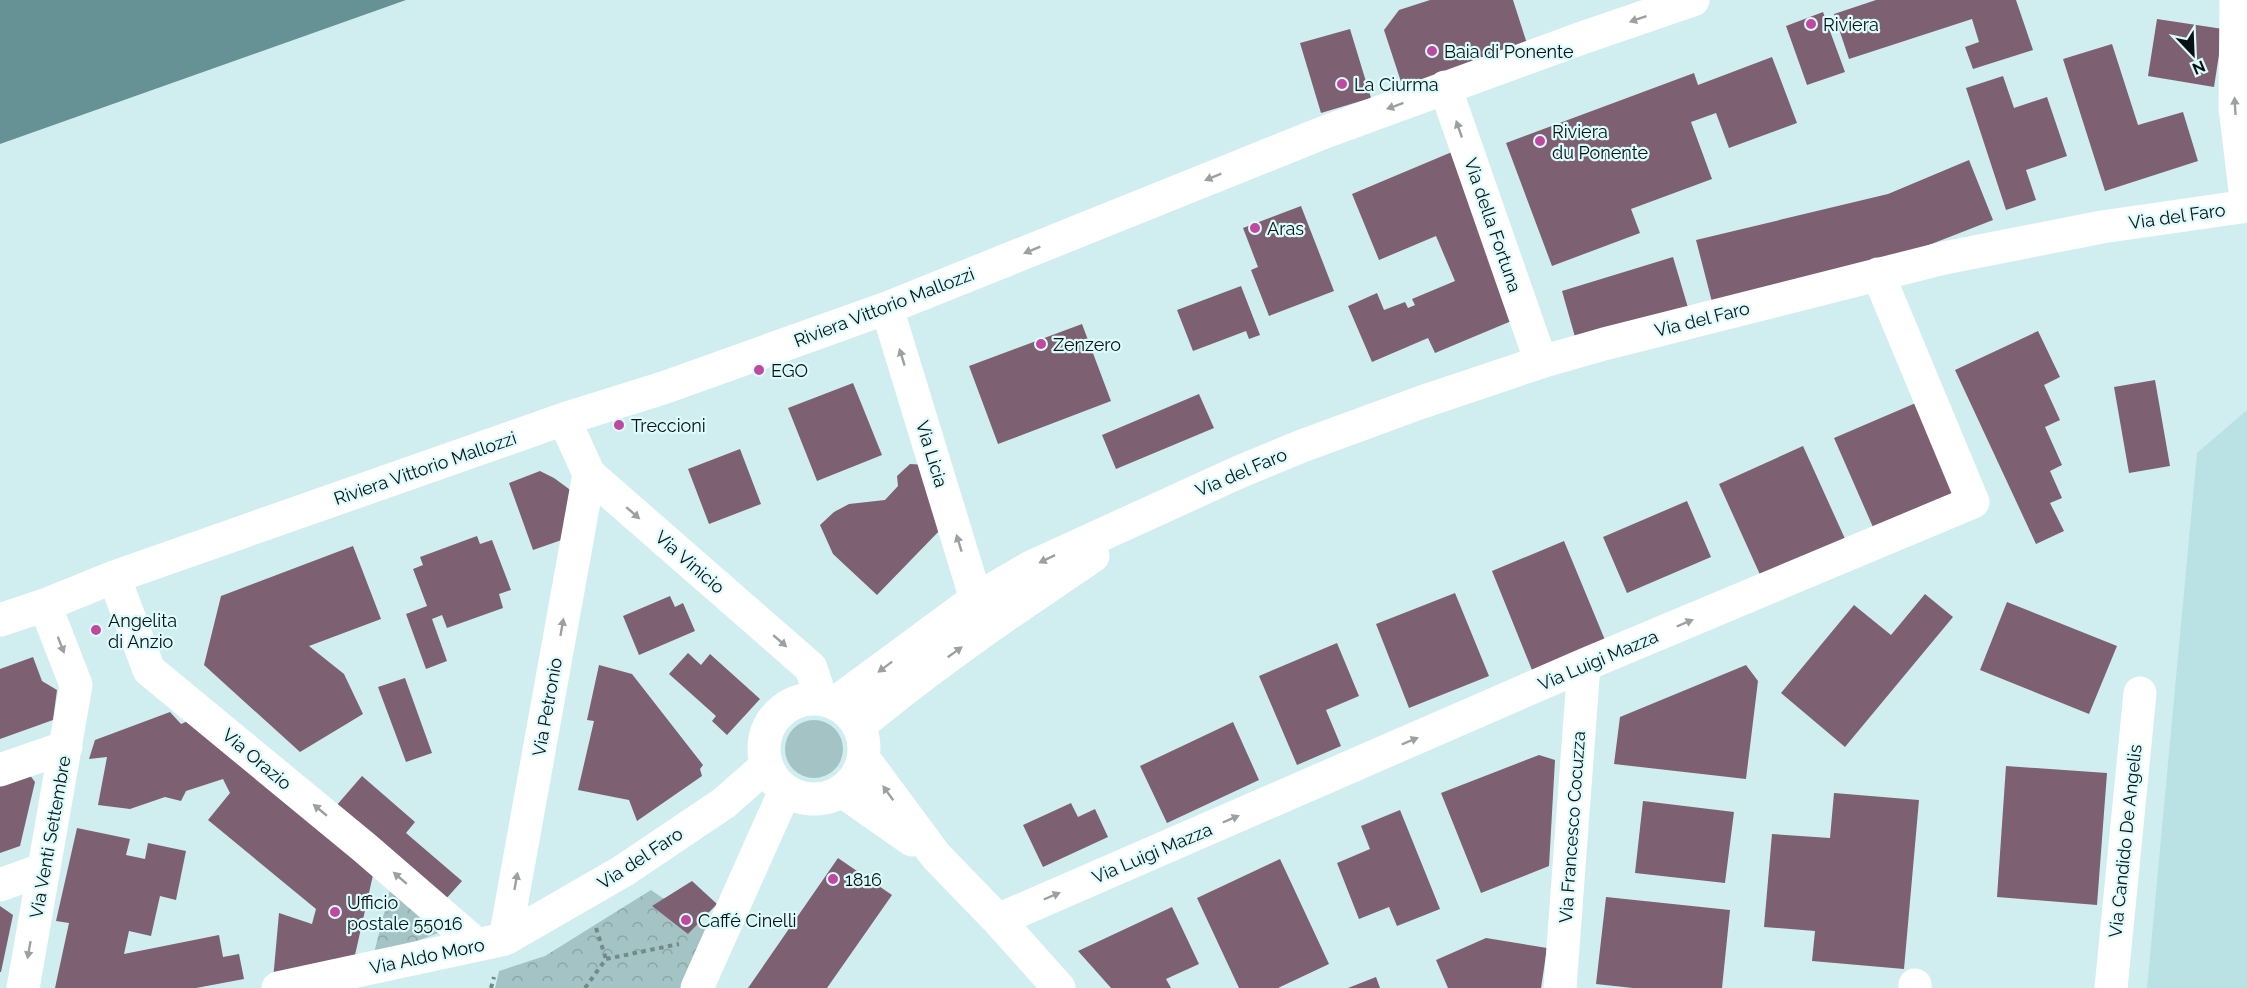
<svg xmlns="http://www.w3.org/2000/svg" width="2247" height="988" font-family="Raleway,sans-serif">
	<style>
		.built { fill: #bae2e5 }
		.grass { fill: #a4c3c5 }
		.park { fill: url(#park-crowns) }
		.water { fill: #669295 }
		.building { fill: #7e6073 }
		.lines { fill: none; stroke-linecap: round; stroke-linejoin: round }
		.path { stroke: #75898b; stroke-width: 4; stroke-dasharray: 4.5 4.5; stroke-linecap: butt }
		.minor { stroke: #fff; stroke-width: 33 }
		.oneway { fill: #9ca0a1 }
		.poi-dot { fill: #bf49a0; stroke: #ddfbfd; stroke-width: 2 }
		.labels { text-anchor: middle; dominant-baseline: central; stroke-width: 4.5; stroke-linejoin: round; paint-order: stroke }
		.poi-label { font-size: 18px; fill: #081213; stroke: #ddfbfd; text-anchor: start }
		.street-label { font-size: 18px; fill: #081213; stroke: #ddfbfd }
	</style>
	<defs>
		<pattern id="park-crowns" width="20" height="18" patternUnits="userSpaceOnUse" patternTransform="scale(1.5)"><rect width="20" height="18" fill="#a4c3c5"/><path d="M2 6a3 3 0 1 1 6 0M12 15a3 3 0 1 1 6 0" fill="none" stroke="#8ca6a8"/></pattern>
	</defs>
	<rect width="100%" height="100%" fill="#d0eef0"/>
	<!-- built -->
	<path class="built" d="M 2247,410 L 2247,988 L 2147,988 L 2197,453 Z"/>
	<!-- grass -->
	<path class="grass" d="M785 749a29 29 0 1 1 58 0a29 29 0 1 1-58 0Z"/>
	<!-- park -->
	<path class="park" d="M 392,882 L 441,932 L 373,957 Z
		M 651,890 L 708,929 L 681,988 L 495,988 L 499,971 L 545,956 Z"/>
	<!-- water -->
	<path class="water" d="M 0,0 L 406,0 L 0,144 Z"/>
	<!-- building -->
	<path class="building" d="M 1430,0 L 1513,0 L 1530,53 L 1405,94 L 1384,30 L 1399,10 Z
		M 1876,0 L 2016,0 L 2033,50 L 1973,69 L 1965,47 L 1979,42 L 1972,19 L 1849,59 L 1834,14 Z
		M 1823,12 L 1845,72 L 1807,85 L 1786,26 Z
		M 2157,19 L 2223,29 L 2214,87 L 2148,76 Z
		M 1350,29 L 1371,98 L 1321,113 L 1300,43 Z
		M 2112,44 L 2138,125 L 2183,112 L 2198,161 L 2105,191 L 2063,59 Z
		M 1772,57 L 1797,123 L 1729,148 L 1716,113 L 1691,122 L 1712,179 L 1631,209 L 1640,233 L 1552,266 L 1506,143 L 1694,73 L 1698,85 Z
		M 2003,76 L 2014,108 L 2047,97 L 2067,156 L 2026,170 L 2036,200 L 2006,210 L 1966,88 Z
		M 1459,149 L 1521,317 L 1435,353 L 1428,338 L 1372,362 L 1348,306 L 1377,293 L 1384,310 L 1405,302 L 1408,308 L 1415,305 L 1412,299 L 1455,281 L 1436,236 L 1379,260 L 1352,194 Z
		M 1969,160 L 1993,220 L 1916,250 L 1712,302 L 1696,240 L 1888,194 Z
		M 1301,206 L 1334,291 L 1269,316 L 1251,270 L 1258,267 L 1243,228 Z
		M 1673,257 L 1689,311 L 1577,344 L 1562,291 Z
		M 1241,286 L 1260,335 L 1249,339 L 1246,331 L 1193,351 L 1177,310 Z
		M 1082,324 L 1111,401 L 998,444 L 969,366 Z
		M 2038,331 L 2060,377 L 2044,385 L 2060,420 L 2045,427 L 2062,465 L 2050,471 L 2062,498 L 2050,503 L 2064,531 L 2036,544 L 1955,370 Z
		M 2155,380 L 2170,466 L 2129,473 L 2114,387 Z
		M 853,383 L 882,455 L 817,481 L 788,408 Z
		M 1199,394 L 1214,428 L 1116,469 L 1102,435 Z
		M 1918,402 L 1960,498 L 1876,534 L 1834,438 Z
		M 1803,446 L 1846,541 L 1762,579 L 1719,484 Z
		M 740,449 L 761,504 L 709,524 L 688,469 Z
		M 910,464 L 927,465 L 942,528 L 877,595 L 833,554 L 820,525 L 834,512 L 849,504 L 885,500 L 898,486 L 897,476 Z
		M 540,471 L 554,478 L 569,489 L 577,504 L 573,536 L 533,550 L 509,483 Z
		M 1687,501 L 1711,557 L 1627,593 L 1603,537 Z
		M 477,536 L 480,544 L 492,540 L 511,590 L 499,594 L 503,608 L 447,628 L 442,615 L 432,619 L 447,661 L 426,669 L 406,614 L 427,606 L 413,569 L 423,565 L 420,557 Z
		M 1564,541 L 1605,640 L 1532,670 L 1492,571 Z
		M 353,546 L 381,619 L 309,646 L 344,674 L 363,714 L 300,752 L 204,665 L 221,596 Z
		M 1455,593 L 1489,676 L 1409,708 L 1376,624 Z
		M 1925,594 L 1953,617 L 1845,747 L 1781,693 L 1854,605 L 1891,635 Z
		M 670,596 L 675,607 L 683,603 L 695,631 L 639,655 L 623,616 Z
		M 2007,602 L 2117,646 L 2089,714 L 1980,670 Z
		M 1337,643 L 1359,696 L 1326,710 L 1341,746 L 1297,765 L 1259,676 Z
		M 688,653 L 701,665 L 710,654 L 760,699 L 727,735 L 712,721 L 716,716 L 669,674 Z
		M 33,657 L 42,681 L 57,690 L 53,720 L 0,739 L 0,669 Z
		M 599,665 L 632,674 L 703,765 L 700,769 L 702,776 L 637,821 L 629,800 L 578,790 L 594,721 L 587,720 Z
		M 1746,665 L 1758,681 L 1746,779 L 1614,764 L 1620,717 Z
		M 405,678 L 432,753 L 406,762 L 378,687 Z
		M 170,712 L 181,724 L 188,721 L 373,875 L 353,964 L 273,980 L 279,913 L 312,924 L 316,909 L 208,820 L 230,793 L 223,779 L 186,791 L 181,801 L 165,797 L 130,809 L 98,805 L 107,757 L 89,759 L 95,740 Z
		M 1233,722 L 1259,780 L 1167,823 L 1140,766 Z
		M 1539,755 L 1555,760 L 1549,866 L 1481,893 L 1441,793 Z
		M 2006,766 L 2107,773 L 2097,905 L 1997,897 Z
		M 29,774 L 35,782 L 20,846 L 0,853 L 0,783 Z
		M 362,776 L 415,822 L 406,833 L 462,881 L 445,900 L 336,806 Z
		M 1834,793 L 1919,800 L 1904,969 L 1812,961 L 1815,931 L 1764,927 L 1772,834 L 1830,838 Z
		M 1643,801 L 1734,812 L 1725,883 L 1635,873 Z
		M 1071,803 L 1078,817 L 1095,809 L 1108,837 L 1043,867 L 1023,825 Z
		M 1400,810 L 1440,909 L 1397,926 L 1389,907 L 1359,919 L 1337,863 L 1370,849 L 1361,826 Z
		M 77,828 L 130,839 L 126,855 L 145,859 L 148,843 L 186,851 L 176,900 L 160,896 L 151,936 L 129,931 L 124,954 L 219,935 L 223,957 L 239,954 L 244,979 L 196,988 L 55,988 L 69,923 L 56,921 Z
		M 838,858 L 892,895 L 827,988 L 748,988 Z
		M 1280,859 L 1329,964 L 1278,988 L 1239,988 L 1197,898 Z
		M 692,881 L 717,904 L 688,934 L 652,906 Z
		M 1606,897 L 1730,910 L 1722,988 L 1633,988 L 1596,984 Z
		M 0,906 L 13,915 L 1,972 L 0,972 Z
		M 1172,907 L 1199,964 L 1166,979 L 1171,988 L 1111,988 L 1078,951 Z
		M 1486,938 L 1547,948 L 1541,988 L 1448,988 L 1436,960 Z
		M 1376,977 L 1380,988 L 1348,988 Z"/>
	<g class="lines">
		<!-- path -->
		<path class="path" d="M 596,928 L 606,959
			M 491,988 L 494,977
			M 585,988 L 606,959 L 679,944"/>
		<!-- minor -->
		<path class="minor" d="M 2236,0 L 2235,108 L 2247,206
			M 1445,87 L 1541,362
			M 887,308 L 976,599
			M 564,419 L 589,474 L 811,668 L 821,699
			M 114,577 L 149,670 L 365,848 L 476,944
			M 0,620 L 45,605 L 114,577 L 564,419 L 663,388 L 887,308 L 1325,132 L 1582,38 L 1693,0
			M764 749a50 50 0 1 1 100 0a50 50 0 1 1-100 0Z
			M 835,703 L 976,599 L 1031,567 L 1239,472 L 1302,446 L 1422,402 L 1541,362 L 1604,344 L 1944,258 L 2102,227 L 2247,206
			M 859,726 C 933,664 1013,610 1093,556
			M 864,759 L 936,856 L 998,920 L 1059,988
			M 0,770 L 66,747
			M 842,791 L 912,840
			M 0,885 L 44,869
			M 998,920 L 1584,665 L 1973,502 L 1878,274
			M 505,939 L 589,474
			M 23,988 L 76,685 L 45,605
			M 278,988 L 505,939 L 623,871 L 724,803 L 766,766
			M 697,988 L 785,791
			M 1560,988 L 1584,665
			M 1915,988 L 1915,985
			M 2111,988 L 2140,693"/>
	</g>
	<!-- one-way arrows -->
	<defs><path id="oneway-solid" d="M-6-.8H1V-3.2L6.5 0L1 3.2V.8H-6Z" transform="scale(1.5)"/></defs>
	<g class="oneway">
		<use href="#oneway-solid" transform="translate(1638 19) rotate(161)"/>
		<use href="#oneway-solid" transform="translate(1395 106) rotate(160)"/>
		<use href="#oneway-solid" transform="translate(2235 106) rotate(-93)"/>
		<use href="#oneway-solid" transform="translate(1459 129) rotate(-109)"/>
		<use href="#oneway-solid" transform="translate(1213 177) rotate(158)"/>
		<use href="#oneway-solid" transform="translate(1032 250) rotate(158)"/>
		<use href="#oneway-solid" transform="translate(902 357) rotate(-107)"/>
		<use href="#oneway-solid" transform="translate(633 513) rotate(41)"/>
		<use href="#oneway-solid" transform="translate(959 543) rotate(-107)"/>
		<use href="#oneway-solid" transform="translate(1047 559) rotate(154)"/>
		<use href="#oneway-solid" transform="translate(1685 623) rotate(-23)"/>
		<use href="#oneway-solid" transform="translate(562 627) rotate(-80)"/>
		<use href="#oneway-solid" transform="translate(780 641) rotate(41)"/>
		<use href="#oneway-solid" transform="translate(61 645) rotate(69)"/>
		<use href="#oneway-solid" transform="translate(955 652) rotate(-36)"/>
		<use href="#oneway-solid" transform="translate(885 667) rotate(143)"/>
		<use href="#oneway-solid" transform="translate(1410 741) rotate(-23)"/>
		<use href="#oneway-solid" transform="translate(888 793) rotate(-126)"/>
		<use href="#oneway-solid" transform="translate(320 810) rotate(-140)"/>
		<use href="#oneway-solid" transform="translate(1231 819) rotate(-23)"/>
		<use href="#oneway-solid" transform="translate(400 878) rotate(-139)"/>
		<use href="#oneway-solid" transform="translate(516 881) rotate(-80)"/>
		<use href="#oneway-solid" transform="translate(1052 896) rotate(-23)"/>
		<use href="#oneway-solid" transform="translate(29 950) rotate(100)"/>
	</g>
	<!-- markers -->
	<g class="poi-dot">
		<circle cx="1811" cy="24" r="6"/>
		<circle cx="1432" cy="51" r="6"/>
		<circle cx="1342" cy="84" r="6"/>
		<circle cx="1540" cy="141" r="6"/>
		<circle cx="1255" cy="228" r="6"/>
		<circle cx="1041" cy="344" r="6"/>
		<circle cx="759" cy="370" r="6"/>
		<circle cx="619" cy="425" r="6"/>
		<circle cx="96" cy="630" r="6"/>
		<circle cx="833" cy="879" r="6"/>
		<circle cx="335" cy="912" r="6"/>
		<circle cx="686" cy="920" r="6"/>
	</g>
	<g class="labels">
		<!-- poi labels -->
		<g class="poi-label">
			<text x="1823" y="24">Riviera</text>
			<text x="1444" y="51">Baia di Ponente</text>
			<text x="1354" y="84">La Ciurma</text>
			<text x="1552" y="131">Riviera<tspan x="1552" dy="21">du Ponente</tspan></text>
			<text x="1267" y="228">Aras</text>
			<text x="1053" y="344">Zenzero</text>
			<text x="771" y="370">EGO</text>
			<text x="631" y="425">Treccioni</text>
			<text x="108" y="620">Angelita<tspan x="108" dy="21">di Anzio</tspan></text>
			<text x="845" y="879">1816</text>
			<text x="347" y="902">Ufficio<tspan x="347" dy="21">postale 55016</tspan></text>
			<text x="698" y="920">Caffé Cinelli</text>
		</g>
		<!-- street labels -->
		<g class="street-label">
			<text transform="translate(2177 216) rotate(-8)">Via del Faro</text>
			<text transform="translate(1493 225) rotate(71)">Via della Fortuna</text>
			<text transform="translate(884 307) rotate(-21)">Riviera Vittorio Mallozzi</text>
			<text transform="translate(1702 319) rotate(-14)">Via del Faro</text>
			<text transform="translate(932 454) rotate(73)">Via Licia</text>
			<text transform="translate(425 468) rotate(-19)">Riviera Vittorio Mallozzi</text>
			<text transform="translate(1241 472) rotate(-23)">Via del Faro</text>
			<text transform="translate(690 562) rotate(41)">Via Vinicio</text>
			<text transform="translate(1598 660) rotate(-23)">Via Luigi Mazza</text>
			<text transform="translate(547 707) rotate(-80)">Via Petronio</text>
			<text transform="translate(257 759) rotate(40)">Via Orazio</text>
			<text transform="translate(1572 827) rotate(-86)">Via Francesco Cocuzza</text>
			<text transform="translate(50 837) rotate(-80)">Via Venti Settembre</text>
			<text transform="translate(2125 841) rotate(-84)">Via Candido De Angelis</text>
			<text transform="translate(1152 853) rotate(-23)">Via Luigi Mazza</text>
			<text transform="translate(640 858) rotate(-33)">Via del Faro</text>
			<text transform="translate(427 956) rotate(-12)">Via Aldo Moro</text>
		</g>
	</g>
	<!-- north arrow -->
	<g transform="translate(2193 54) rotate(157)" stroke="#ddfbfd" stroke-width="4.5" paint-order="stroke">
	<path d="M0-4.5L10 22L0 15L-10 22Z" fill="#081213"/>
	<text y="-9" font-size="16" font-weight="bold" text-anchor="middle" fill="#081213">N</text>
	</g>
</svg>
